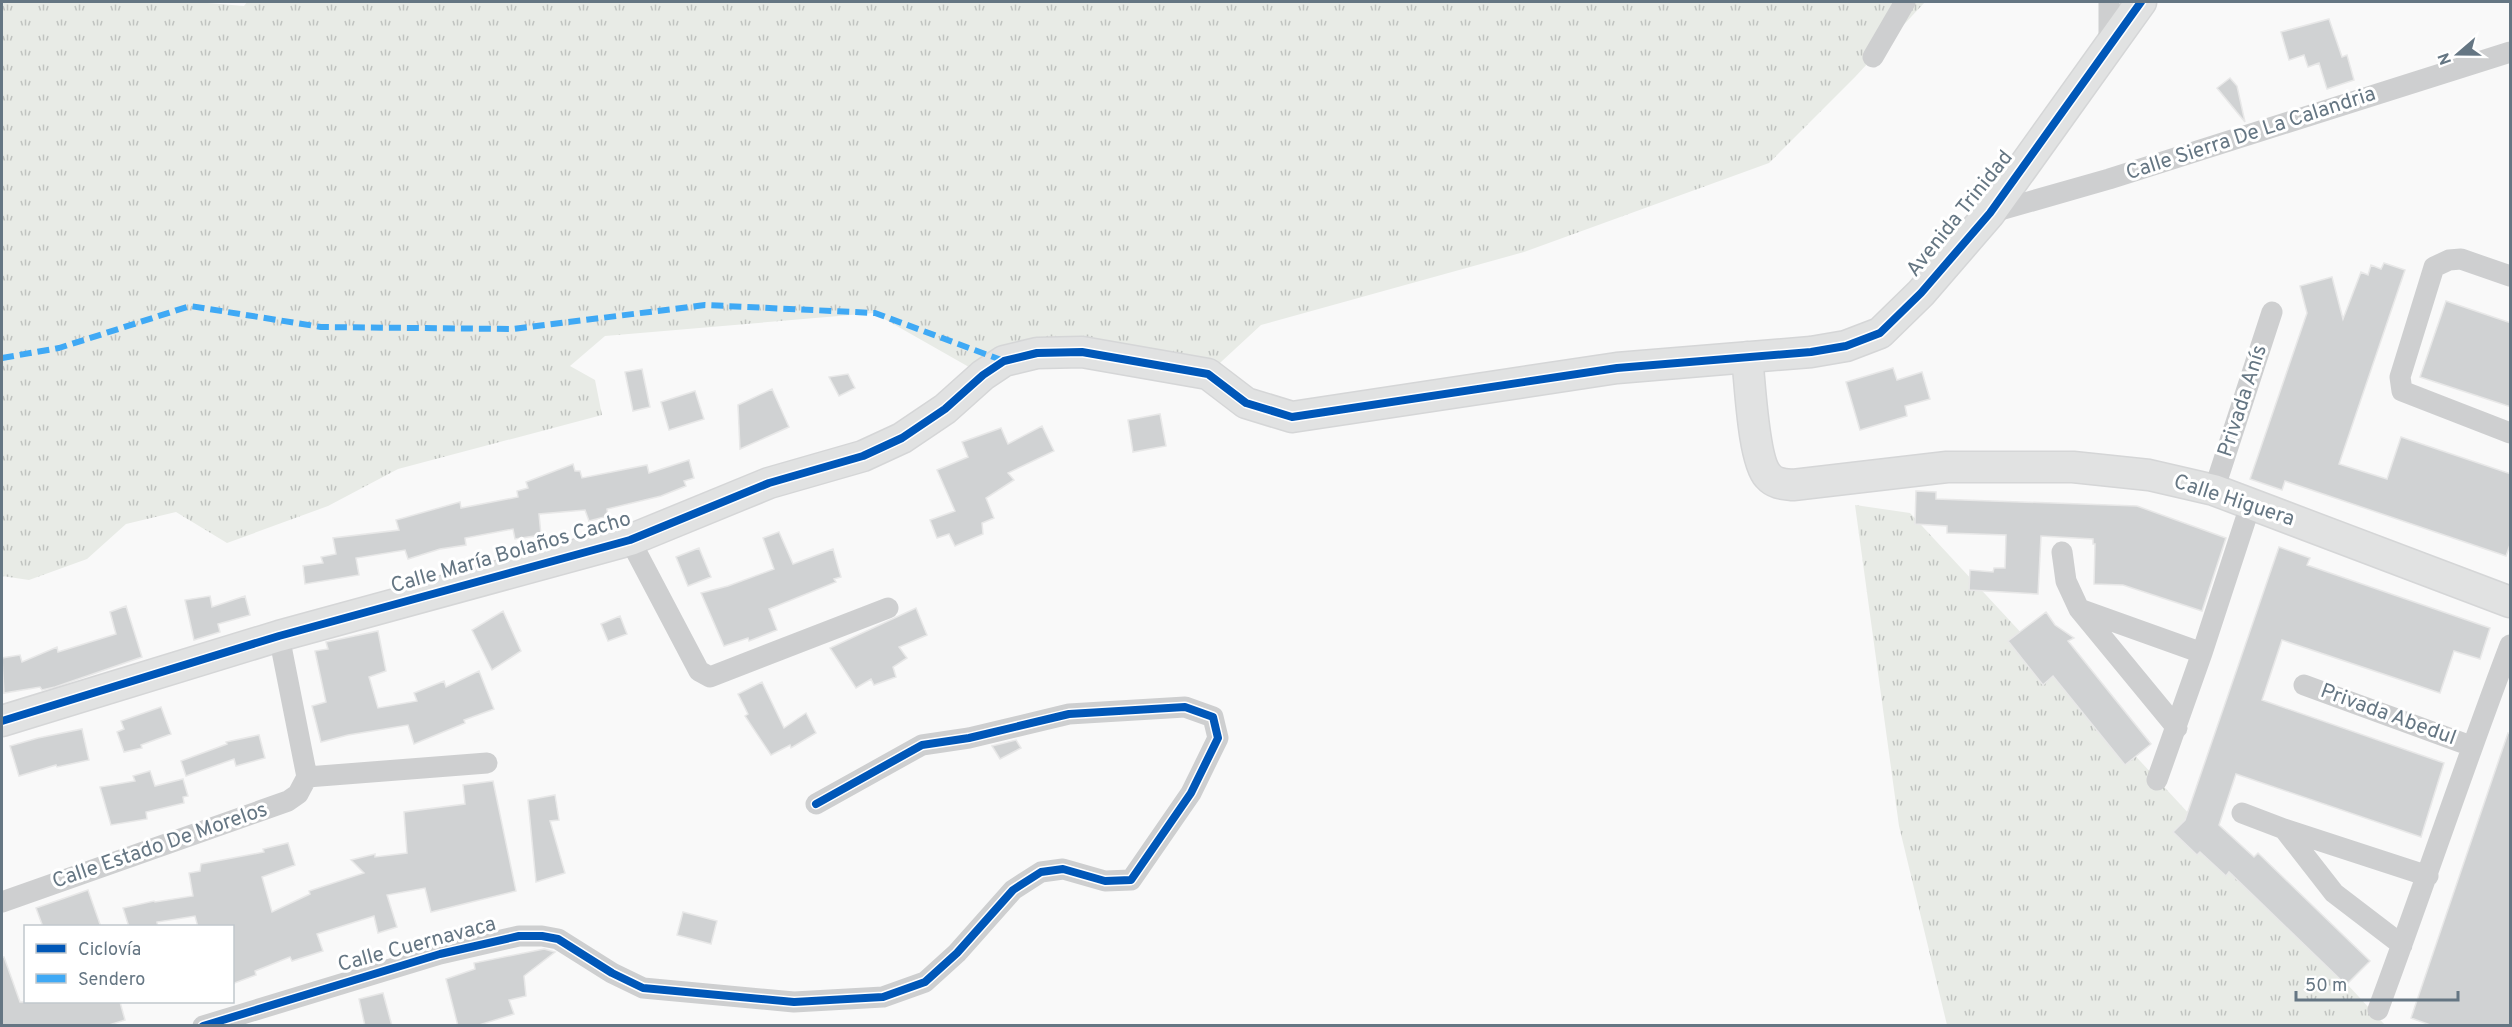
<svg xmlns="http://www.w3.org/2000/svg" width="2512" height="1027" font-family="Overpass,sans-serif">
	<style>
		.grass { fill: url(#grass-tufts) }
		.building { fill: #d0d2d3; stroke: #e8e8e8; stroke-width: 1.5 }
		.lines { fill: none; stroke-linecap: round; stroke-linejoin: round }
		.secondary-casing { stroke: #d5d6d7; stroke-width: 33 }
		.street { stroke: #cecfd0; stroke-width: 21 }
		.secondary { stroke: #e1e2e2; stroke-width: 30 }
		.quiet { stroke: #3fa9f5; stroke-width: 6; stroke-dasharray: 12 6; stroke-linecap: butt }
		.cycleway-casing { stroke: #fff; stroke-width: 11 }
		.cycleway { stroke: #0057b8; stroke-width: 8 }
		.labels { text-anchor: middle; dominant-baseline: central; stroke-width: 6; stroke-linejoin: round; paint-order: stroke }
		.street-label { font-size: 21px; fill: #657683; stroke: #fff }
	</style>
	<defs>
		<pattern id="grass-tufts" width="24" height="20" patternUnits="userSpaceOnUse" patternTransform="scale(1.5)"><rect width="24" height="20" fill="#e8ebe6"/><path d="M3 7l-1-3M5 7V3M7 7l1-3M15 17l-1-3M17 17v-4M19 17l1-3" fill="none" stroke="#c0c3c0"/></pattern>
	</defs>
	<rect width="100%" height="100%" fill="#f9f9f9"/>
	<!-- grass -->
	<path class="grass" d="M 2,2 L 196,2 L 244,6 L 247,2 L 1925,2 L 1855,77 L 1769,163 L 1524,252 L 1261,325 L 1208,374 L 1082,352 L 983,375 L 874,313 L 605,336 L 570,366 L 595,380 L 602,415 L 398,469 L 328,506 L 227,543 L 176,512 L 126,524 L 87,559 L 29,580 L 2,576 Z
		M 1855,505 L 1910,513 L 2385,1025 L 1947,1025 L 1899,826 Z"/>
	<!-- building -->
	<path class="building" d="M 2329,19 L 2342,57 L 2347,55 L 2354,80 L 2327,89 L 2319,63 L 2308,67 L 2304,55 L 2289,60 L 2281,32 Z
		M 2230,78 L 2237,86 L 2245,122 L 2217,88 Z
		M 2384,263 L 2405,270 L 2339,464 L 2387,479 L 2401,437 L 2511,474 L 2511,542 L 2506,556 L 2285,481 L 2282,490 L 2250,479 L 2307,313 L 2300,286 L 2332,277 L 2343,319 L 2361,272 L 2368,275 L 2371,265 L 2381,269 Z
		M 2446,301 L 2511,323 L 2511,407 L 2420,377 Z
		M 1893,368 L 1897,380 L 1922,372 L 1930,399 L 1905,406 L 1907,416 L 1860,430 L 1846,382 Z
		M 642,369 L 650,407 L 633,411 L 625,372 Z
		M 848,374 L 855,388 L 839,396 L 829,377 Z
		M 772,389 L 789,427 L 740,449 L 738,405 Z
		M 695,391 L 704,419 L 669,430 L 661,402 Z
		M 1160,414 L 1166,446 L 1133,452 L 1128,420 Z
		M 1042,426 L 1054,451 L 1008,473 L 1014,480 L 986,498 L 994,518 L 982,523 L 983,534 L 955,546 L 949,534 L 937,538 L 930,520 L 955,511 L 937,470 L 968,457 L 962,442 L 1001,428 L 1008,444 Z
		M 689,460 L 694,478 L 684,481 L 686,486 L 661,496 L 607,509 L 608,516 L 589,521 L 585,510 L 539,514 L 541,535 L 515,539 L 513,529 L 465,538 L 466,545 L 440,549 L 408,559 L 405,550 L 356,558 L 359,575 L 305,584 L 303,566 L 323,563 L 321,557 L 336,554 L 333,538 L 399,530 L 396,520 L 460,502 L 461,508 L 518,497 L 517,491 L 528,488 L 526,482 L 573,464 L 575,471 L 580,471 L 582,478 L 647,465 L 649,473 Z
		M 1916,491 L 1936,492 L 1936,499 L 2137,506 L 2226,538 L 2202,611 L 2123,585 L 2094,584 L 2095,544 L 2093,544 L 2093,539 L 2041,536 L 2038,594 L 1969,590 L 1970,570 L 1993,572 L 1994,568 L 2005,568 L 2006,535 L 1947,533 L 1947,526 L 1915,524 Z
		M 779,532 L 793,564 L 833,549 L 841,577 L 834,579 L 836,582 L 769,609 L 777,630 L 749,641 L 748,638 L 724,646 L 701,593 L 728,586 L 774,569 L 763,538 Z
		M 2279,547 L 2310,558 L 2307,565 L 2490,628 L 2480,659 L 2454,651 L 2440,693 L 2282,640 L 2262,700 L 2444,763 L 2421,837 L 2236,774 L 2219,825 L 2254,857 L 2258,853 L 2370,961 L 2346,985 L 2229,872 L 2226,876 L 2200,852 L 2197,855 L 2173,832 L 2185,820 Z
		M 699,548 L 711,577 L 688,586 L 676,557 Z
		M 210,596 L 212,607 L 245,596 L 250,615 L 218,624 L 220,632 L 194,640 L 185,600 Z
		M 126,606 L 142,657 L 55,687 L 42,690 L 40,687 L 4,693 L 2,658 L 20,655 L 22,662 L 57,647 L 58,652 L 116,634 L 110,612 Z
		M 916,608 L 927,635 L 899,647 L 907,658 L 893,667 L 896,677 L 874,685 L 871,679 L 856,688 L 830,648 Z
		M 503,611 L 521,651 L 492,670 L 472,630 Z
		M 2046,612 L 2055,625 L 2074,638 L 2068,641 L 2151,744 L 2125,765 L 2053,676 L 2043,685 L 2008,641 Z
		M 620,616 L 627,634 L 608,641 L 601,624 Z
		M 378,631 L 386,671 L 369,677 L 378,708 L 417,701 L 414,693 L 444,681 L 446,687 L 479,671 L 494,709 L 464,720 L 465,723 L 414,744 L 408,725 L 348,735 L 321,742 L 312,706 L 326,702 L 315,651 L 328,649 L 326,642 Z
		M 762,682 L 784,728 L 806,713 L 816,733 L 791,748 L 790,745 L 771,755 L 745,716 L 748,714 L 738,694 Z
		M 161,707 L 171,734 L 141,745 L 142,748 L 124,752 L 117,732 L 124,729 L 121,721 Z
		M 82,729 L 89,760 L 57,767 L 56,765 L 19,776 L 10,746 L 38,738 Z
		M 2508,733 L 2511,734 L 2511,1026 L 2433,1026 L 2411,1018 Z
		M 259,735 L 265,758 L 236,766 L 234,759 L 186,776 L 181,761 L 227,744 L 226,742 Z
		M 1016,740 L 1021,748 L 1000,759 L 992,746 Z
		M 150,771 L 155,786 L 183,779 L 188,796 L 183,797 L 184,803 L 146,812 L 147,819 L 111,825 L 100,787 L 135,781 L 133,776 Z
		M 493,781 L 516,891 L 431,912 L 425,888 L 387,895 L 397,927 L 378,933 L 374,916 L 317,934 L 323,951 L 292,961 L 290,957 L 255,971 L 256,975 L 232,984 L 232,927 L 198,927 L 195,916 L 157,922 L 158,927 L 129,927 L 123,908 L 154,901 L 155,902 L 193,896 L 189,873 L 200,871 L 201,864 L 264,852 L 263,849 L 288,843 L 295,865 L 262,877 L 272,912 L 310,894 L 309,891 L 364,873 L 351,860 L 375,854 L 375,857 L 407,853 L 404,812 L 465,804 L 463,785 Z
		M 555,795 L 559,820 L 550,821 L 565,873 L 536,882 L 528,800 Z
		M 88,890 L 101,927 L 43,927 L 36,908 Z
		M 683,912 L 717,921 L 711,944 L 677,935 Z
		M 544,949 L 555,952 L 524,976 L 526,996 L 509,1000 L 514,1014 L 476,1026 L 458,1026 L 446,979 L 475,969 L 474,963 Z
		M 2,957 L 4,957 L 20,1002 L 120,1002 L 125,1020 L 106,1026 L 2,1026 Z
		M 383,993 L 392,1026 L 365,1026 L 359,999 Z"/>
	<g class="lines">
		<!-- secondary casing -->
		<g class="secondary-casing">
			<path id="secondary" d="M 1747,357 C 1750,381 1753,460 1768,476 C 1775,484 1783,484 1793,485 L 1947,467 L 2073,467 L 2149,475 L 2214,490 L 2510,602
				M 2,721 L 279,636 L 630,540 L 769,483 L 863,456 L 902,438 L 945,409 L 983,375 L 1004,361 L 1037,353 L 1082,352 L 1208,374 L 1246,403 L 1292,417 L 1617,368 L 1811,352 L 1846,346 L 1880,333 L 1921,293 L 1990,213 L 2141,2"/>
		</g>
		<!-- street -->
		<path class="street" d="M 2109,2 L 2109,45
			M 1873,57 L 1905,2
			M 1990,213 L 2109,179 L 2510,52
			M 2510,276 L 2461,259 L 2449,260 L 2434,267 L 2400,377 L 2402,391 L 2510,433
			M 2214,490 L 2272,312
			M 630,540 L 699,671 L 710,677 L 888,608
			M 2062,552 L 2066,581 L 2079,609 L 2177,728
			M 2079,609 L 2202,653
			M 2304,685 L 2471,746
			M 307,777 L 487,763
			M 2157,780 L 2202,653 L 2251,503
			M 2242,813 L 2284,829 L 2334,893 L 2402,945
			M 2284,829 L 2428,876
			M 2,902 L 288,801 L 298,794 L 307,777 L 279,636
			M 2378,1010 C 2423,889 2464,766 2510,645
			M 203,1026 L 440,954 L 519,936 L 542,936 L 558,939 L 612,973 L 643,988 L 794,1002 L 883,997 L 925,982 L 957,953 L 1013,890 L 1041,872 L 1063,869 L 1105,881 L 1131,880 L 1191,793 L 1218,738 L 1213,717 L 1185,707 L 1069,714 L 969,738 L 922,745 L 816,804"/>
		<!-- secondary -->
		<use href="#secondary" class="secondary"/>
		<!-- quiet -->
		<path class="quiet" d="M 2,358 L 59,348 L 190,306 L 321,327 L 513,329 L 705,305 L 875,313 L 1004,361"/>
		<!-- cycleway casing -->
		<g class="cycleway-casing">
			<path id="cycleway" d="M 2,721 L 279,636 L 630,540 L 769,483 L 863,456 L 902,438 L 945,409 L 983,375 L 1004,361 L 1037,353 L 1082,352 L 1208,374 L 1246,403 L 1292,417 L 1617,368 L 1811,352 L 1846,346 L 1880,333 L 1921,293 L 1990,213 L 2141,2
				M 203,1026 L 440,954 L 519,936 L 542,936 L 558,939 L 612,973 L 643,988 L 794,1002 L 883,997 L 925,982 L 957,953 L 1013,890 L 1041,872 L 1063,869 L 1105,881 L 1131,880 L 1191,793 L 1218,738 L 1213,717 L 1185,707 L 1069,714 L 969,738 L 922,745 L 816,804"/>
		</g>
		<!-- cycleway -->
		<use href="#cycleway" class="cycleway"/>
	</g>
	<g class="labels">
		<!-- street labels -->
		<g class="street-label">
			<text transform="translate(2251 134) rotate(-18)">Calle Sierra De La Calandria</text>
			<text transform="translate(1960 214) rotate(-51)">Avenida Trinidad</text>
			<text transform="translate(2243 401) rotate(-72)">Privada Anís</text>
			<text transform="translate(2234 501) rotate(18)">Calle Higuera</text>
			<text transform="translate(511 553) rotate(-16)">Calle María Bolaños Cacho</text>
			<text transform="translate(2388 715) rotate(20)">Privada Abedul</text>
			<text transform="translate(160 846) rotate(-19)">Calle Estado De Morelos</text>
			<text transform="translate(417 945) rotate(-15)">Calle Cuernavaca</text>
		</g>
	</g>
	<!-- border -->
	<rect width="2512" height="1027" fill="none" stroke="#657683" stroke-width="6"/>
	<!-- legend -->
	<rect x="24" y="925" width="210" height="78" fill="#ffffff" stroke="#c1c8cd" stroke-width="1.5"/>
	<rect x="36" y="944" width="30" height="9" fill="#0057b8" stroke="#c1c8cd" stroke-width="1.5"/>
	<text x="78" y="955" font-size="18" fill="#657683">Ciclovía</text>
	<rect x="36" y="974" width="30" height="9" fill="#3fa9f5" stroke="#c1c8cd" stroke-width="1.5"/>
	<text x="78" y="985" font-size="18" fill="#657683">Sendero</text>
	<!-- north arrow -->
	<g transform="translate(2458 54) rotate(250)" stroke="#ffffff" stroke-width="4.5" paint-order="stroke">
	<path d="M0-4.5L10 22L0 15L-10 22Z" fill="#657683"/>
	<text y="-9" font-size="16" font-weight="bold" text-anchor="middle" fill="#657683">N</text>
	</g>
	<!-- scale -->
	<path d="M2296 991v9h162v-9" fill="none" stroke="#657683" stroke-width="3"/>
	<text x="2305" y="991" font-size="18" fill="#657683" stroke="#ffffff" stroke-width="4.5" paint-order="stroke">50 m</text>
</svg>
